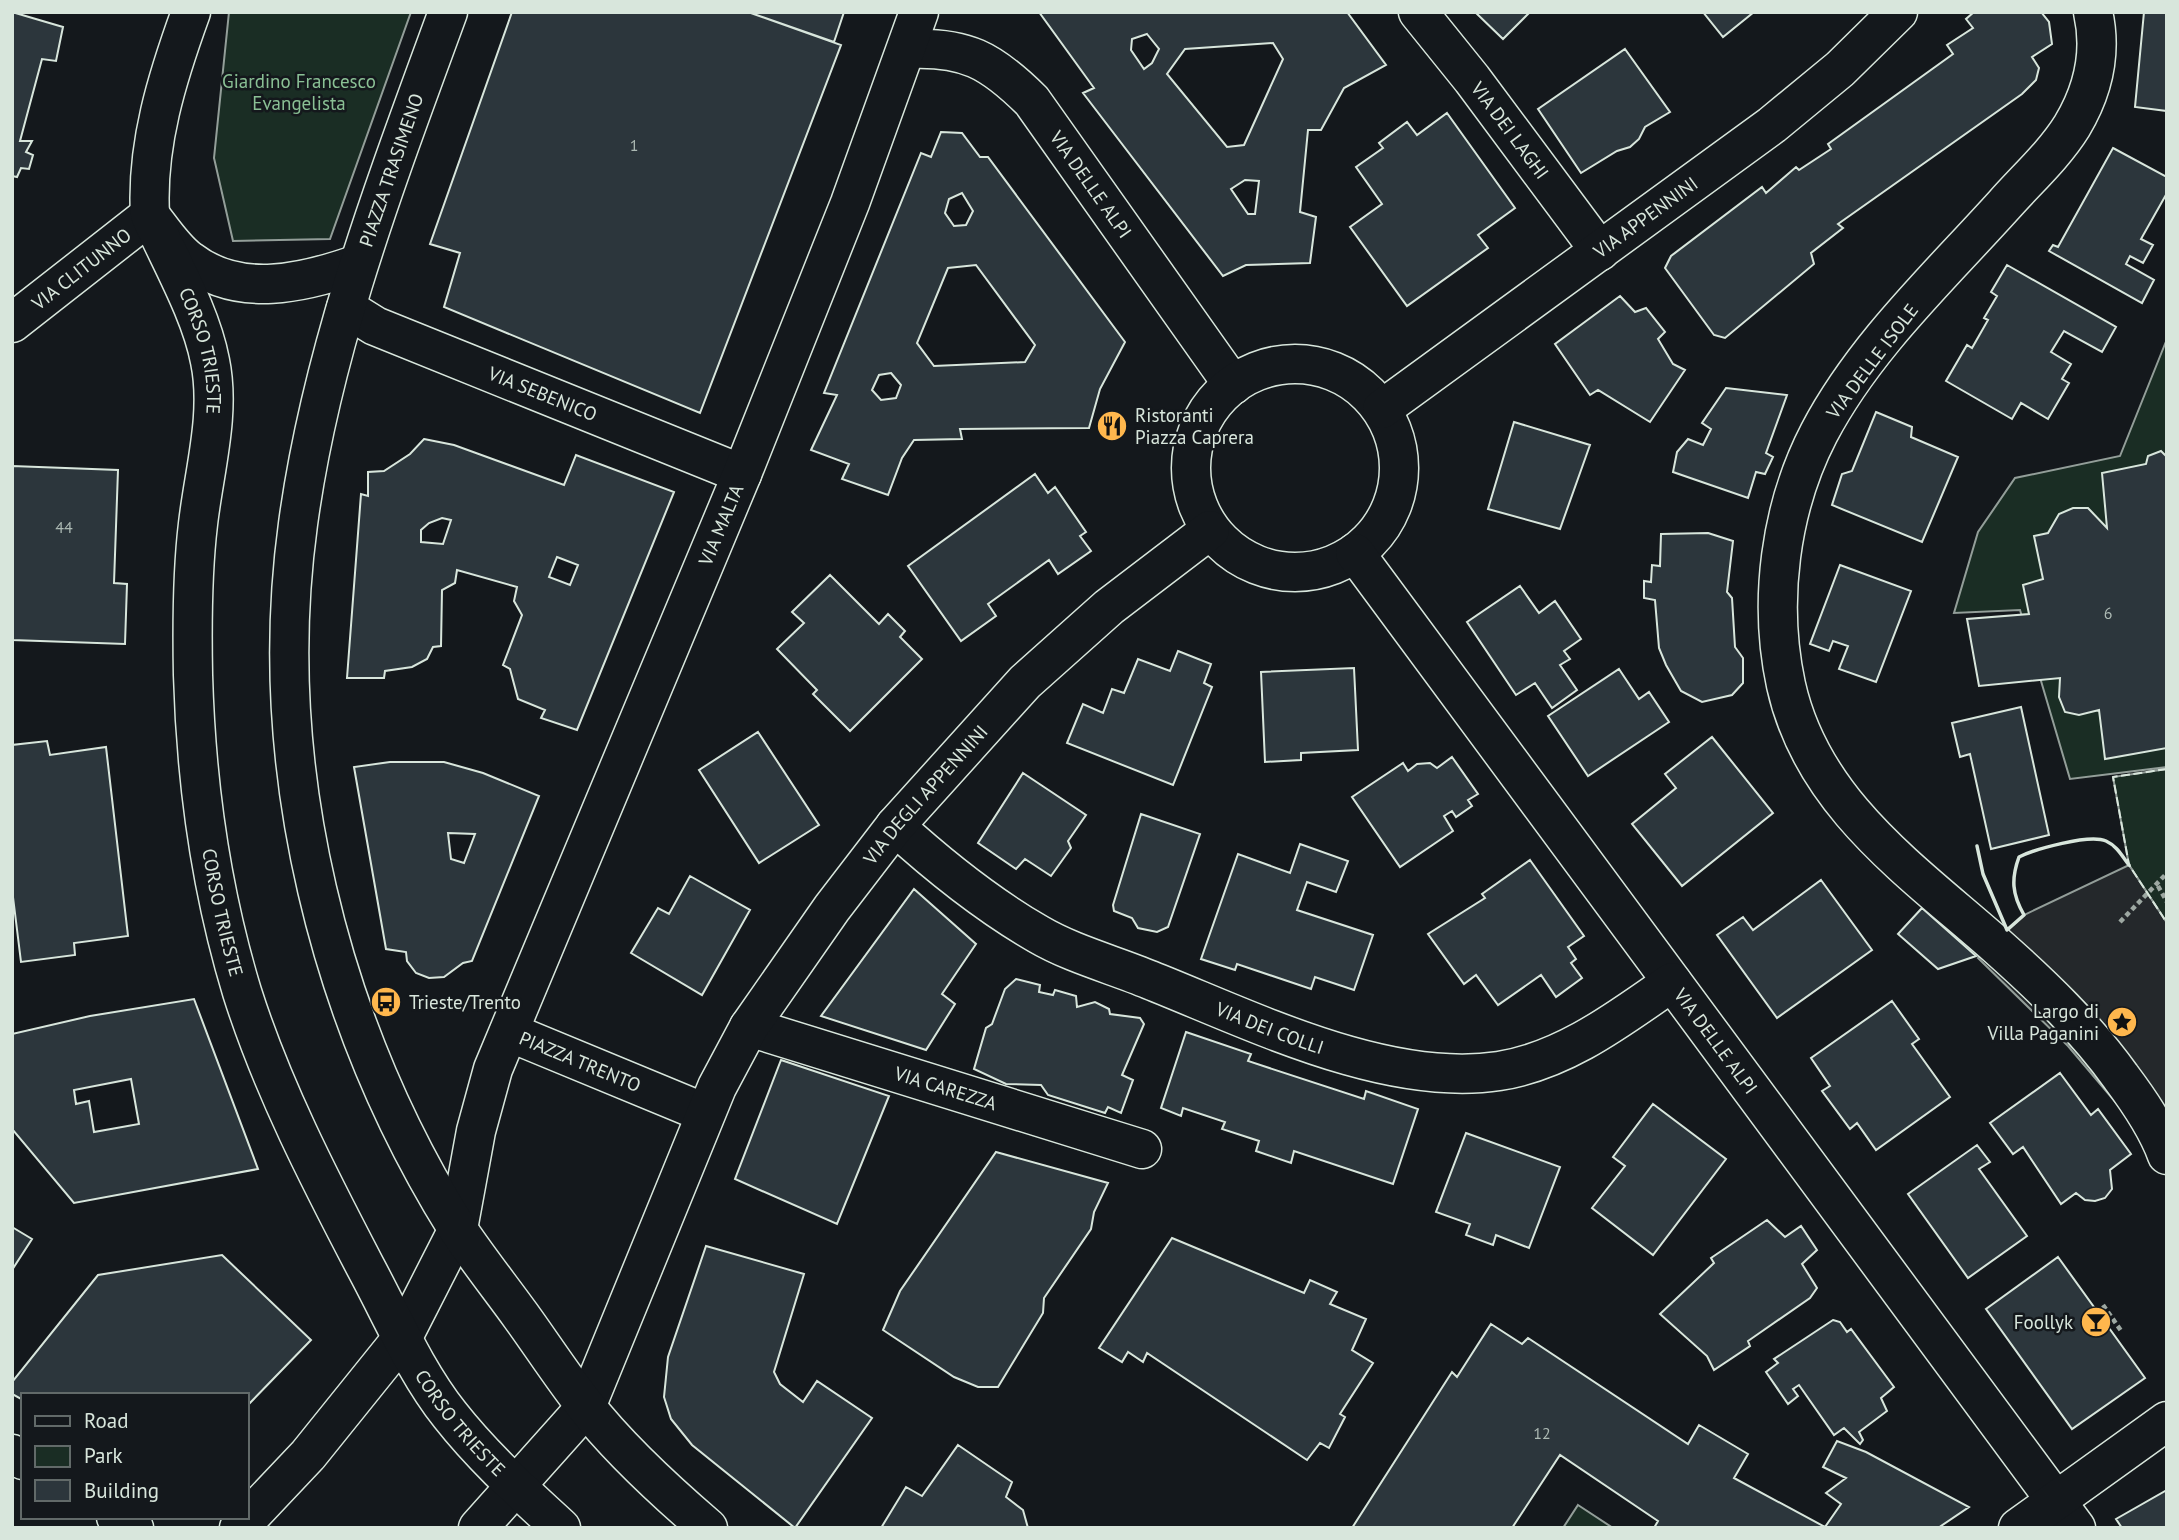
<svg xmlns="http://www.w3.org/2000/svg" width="2179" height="1540" font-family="'PT Sans',sans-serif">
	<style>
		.green { fill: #1a2d24; stroke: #939e99; stroke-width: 2 }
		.parking { fill: #24282b; stroke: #939e99; stroke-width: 2 }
		.building { fill: #2c363c; stroke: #d8e6dc; stroke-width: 2; fill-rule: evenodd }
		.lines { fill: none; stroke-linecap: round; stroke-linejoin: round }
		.street-casing { stroke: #d8e6dc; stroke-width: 41 }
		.secondary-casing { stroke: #d8e6dc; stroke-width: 41 }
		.path { stroke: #9da8a2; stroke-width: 4.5; stroke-dasharray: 5 3.5; stroke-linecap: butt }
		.street { stroke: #14181c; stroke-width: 38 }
		.secondary { stroke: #14181c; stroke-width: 38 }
		.fence { stroke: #d8e6dc; stroke-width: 2; stroke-dasharray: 9 3.5; stroke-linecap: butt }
		.wall { stroke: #d8e6dc; stroke-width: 3.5 }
		.labels { text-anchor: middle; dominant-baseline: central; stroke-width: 5; stroke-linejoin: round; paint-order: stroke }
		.number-label { font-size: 16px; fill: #adbab4 }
		.park-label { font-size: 19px; fill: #8ac095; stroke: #14181c }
		.street-label { font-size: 19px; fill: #d8e6dc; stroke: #14181c }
		.poi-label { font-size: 19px; fill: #d8e6dc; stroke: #14181c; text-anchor: start }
	</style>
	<rect width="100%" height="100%" fill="#14181c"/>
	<!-- green -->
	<path class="green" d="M 229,12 L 411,12 L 330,239 L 233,241 L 214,158 Z
		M 2167,339 L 2167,767 L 2070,779 L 2020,610 L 1954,613 L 1978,532 L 2015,478 L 2120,456 Z
		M 2167,769 L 2167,923 L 2129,865 L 2113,777 Z
		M 1578,1505 L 1613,1528 L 1563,1528 Z"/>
	<!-- parking -->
	<path class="parking" d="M 2129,865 L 2167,923 L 2167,1120 L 2144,1136 L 2068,1046 L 1978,958 L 2024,915 Z"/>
	<!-- building -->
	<path class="building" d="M 12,12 L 63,27 L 56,61 L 42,59 L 20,141 L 32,141 L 26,152 L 33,155 L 29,169 L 21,168 L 17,177 L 12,176 Z
		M 512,12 L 748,12 L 841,45 L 700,413 L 444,307 L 460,253 L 430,244 Z
		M 748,12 L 844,12 L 834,42 Z
		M 1039,12 L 1347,12 L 1386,65 L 1344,88 L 1321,130 L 1308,130 L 1300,212 L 1316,217 L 1310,263 L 1246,265 L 1223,276 L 1083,93 L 1094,88 ZM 1147,34 L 1159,49 L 1152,63 L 1144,69 L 1131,50 L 1132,39 ZM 1273,43 L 1283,59 L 1244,145 L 1227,147 L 1167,74 L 1185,49 ZM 1245,180 L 1259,181 L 1255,214 L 1248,214 L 1231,189 Z
		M 1475,12 L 1530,12 L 1503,39 Z
		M 1703,12 L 1754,12 L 1723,37 Z
		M 1974,12 L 2041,12 L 2049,22 L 2052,44 L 2032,57 L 2039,68 L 2036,80 L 2022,94 L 1838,224 L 1843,228 L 1811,253 L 1814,264 L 1725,338 L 1714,335 L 1665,268 L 1671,256 L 1762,187 L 1766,193 L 1796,167 L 1799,170 L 1831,149 L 1828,144 L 1953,54 L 1947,45 L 1973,28 L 1966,19 Z
		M 2144,12 L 2167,12 L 2167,111 L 2135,107 Z
		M 1625,49 L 1670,112 L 1645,127 L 1639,139 L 1630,147 L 1617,151 L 1581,173 L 1538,109 Z
		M 1447,113 L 1515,208 L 1478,235 L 1488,248 L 1407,306 L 1350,227 L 1382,204 L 1356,167 L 1383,148 L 1379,143 L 1407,122 L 1417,135 Z
		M 941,132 L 962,133 L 980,157 L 988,157 L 1125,342 L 1100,389 L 1089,428 L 960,429 L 962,439 L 914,440 L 902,458 L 888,495 L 842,479 L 849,464 L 811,450 L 837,395 L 824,393 L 921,153 L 931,157 ZM 962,193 L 973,211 L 966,225 L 954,226 L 945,213 L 949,199 ZM 976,265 L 1035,345 L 1025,362 L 934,366 L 917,343 L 948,268 ZM 891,373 L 901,385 L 896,398 L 881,400 L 872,390 L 879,375 Z
		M 2113,148 L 2167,177 L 2167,193 L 2141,239 L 2153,245 L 2143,263 L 2130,256 L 2126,264 L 2154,280 L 2142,303 L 2049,251 L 2053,245 L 2058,247 Z
		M 2007,265 L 2116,327 L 2102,352 L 2064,331 L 2051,352 L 2071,364 L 2062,379 L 2069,383 L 2048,419 L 2021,403 L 2012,419 L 1946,381 L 1967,345 L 1972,348 L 1988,320 L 1984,318 L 1997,296 L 1991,292 Z
		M 1620,296 L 1635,312 L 1646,308 L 1665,332 L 1658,339 L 1673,364 L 1685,370 L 1650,422 L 1598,390 L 1590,395 L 1555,344 Z
		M 1726,388 L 1787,395 L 1766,453 L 1773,457 L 1765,474 L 1756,472 L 1748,498 L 1673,472 L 1677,452 L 1688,439 L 1703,445 L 1711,429 L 1702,423 Z
		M 1876,412 L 1912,427 L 1911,437 L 1958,457 L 1922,542 L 1832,505 L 1842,474 L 1852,471 Z
		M 1514,422 L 1590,445 L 1560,529 L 1488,509 Z
		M 424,439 L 454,445 L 564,485 L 576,455 L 674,492 L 577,730 L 541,718 L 545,710 L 518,699 L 510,669 L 503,665 L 522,615 L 514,601 L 517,587 L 457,570 L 455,583 L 442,590 L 441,646 L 433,647 L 427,659 L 412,667 L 385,671 L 384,678 L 347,678 L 361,494 L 368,496 L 368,472 L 384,471 L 410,454 ZM 442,518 L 451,520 L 443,544 L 421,542 L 421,530 L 429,523 ZM 557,557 L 578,565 L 570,585 L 549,577 Z
		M 2161,451 L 2167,457 L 2167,748 L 2105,759 L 2099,710 L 2079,715 L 2065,712 L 2059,697 L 2060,678 L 1979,686 L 1967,619 L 2029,614 L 2023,585 L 2043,579 L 2034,536 L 2048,533 L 2059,514 L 2073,508 L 2088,508 L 2107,528 L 2102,473 L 2146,464 L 2148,456 Z
		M 12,466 L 118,470 L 114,583 L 127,584 L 125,644 L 12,640 Z
		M 1035,474 L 1048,493 L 1055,487 L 1086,532 L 1080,536 L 1091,551 L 1058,574 L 1049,560 L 988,604 L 996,616 L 961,641 L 908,566 Z
		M 1708,533 L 1733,541 L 1727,592 L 1732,598 L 1735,647 L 1743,658 L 1743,683 L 1732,695 L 1702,702 L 1681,691 L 1666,665 L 1659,648 L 1655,600 L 1644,598 L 1644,581 L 1651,582 L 1652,565 L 1660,566 L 1661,534 Z
		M 1840,565 L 1911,591 L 1876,682 L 1839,669 L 1848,646 L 1833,641 L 1829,651 L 1810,644 Z
		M 830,575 L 879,624 L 888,614 L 905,631 L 900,637 L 922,659 L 850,731 L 813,694 L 817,690 L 777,649 L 804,623 L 792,612 Z
		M 1520,586 L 1539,613 L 1555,601 L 1581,639 L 1564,651 L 1570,659 L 1560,665 L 1577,690 L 1552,708 L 1535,683 L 1516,695 L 1467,622 Z
		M 1178,651 L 1211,664 L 1204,683 L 1212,687 L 1173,785 L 1067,743 L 1083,704 L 1103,713 L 1112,689 L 1124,693 L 1138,659 L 1170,671 Z
		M 1354,668 L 1358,750 L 1301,753 L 1301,760 L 1265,762 L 1261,672 Z
		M 1619,669 L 1639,699 L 1649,692 L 1669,722 L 1588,776 L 1548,716 Z
		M 2021,707 L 2049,835 L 1991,849 L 1970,754 L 1960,757 L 1952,723 Z
		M 758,732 L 819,825 L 759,863 L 699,770 Z
		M 1712,737 L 1773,813 L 1682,886 L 1632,824 L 1676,788 L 1665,774 Z
		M 47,741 L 50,755 L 106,747 L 128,936 L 74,943 L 75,955 L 21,962 L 12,889 L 12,745 Z
		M 1452,757 L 1478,794 L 1468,800 L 1472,806 L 1456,817 L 1452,811 L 1444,816 L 1453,831 L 1400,867 L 1352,797 L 1403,763 L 1408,771 L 1417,764 L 1430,763 L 1437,768 Z
		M 390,762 L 444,762 L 483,773 L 539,796 L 472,961 L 463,963 L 444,977 L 429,978 L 416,973 L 407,961 L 406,952 L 386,949 L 354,767 ZM 448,833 L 475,834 L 464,863 L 451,859 Z
		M 1023,773 L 1086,815 L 1068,841 L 1071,848 L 1051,876 L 1025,859 L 1016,869 L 978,843 Z
		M 1141,814 L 1200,834 L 1168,927 L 1157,932 L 1138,928 L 1132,918 L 1114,911 L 1113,905 Z
		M 1300,844 L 1348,861 L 1336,892 L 1307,882 L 1297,910 L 1373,935 L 1354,990 L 1315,977 L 1311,989 L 1237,964 L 1235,970 L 1201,959 L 1238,854 L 1290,873 Z
		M 1530,860 L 1584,936 L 1568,947 L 1576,959 L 1571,963 L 1582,978 L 1556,997 L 1541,975 L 1498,1005 L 1476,975 L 1464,984 L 1428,934 L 1485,898 L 1482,894 Z
		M 690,876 L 750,910 L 702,995 L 631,953 L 658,908 L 669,914 Z
		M 1821,880 L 1872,950 L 1777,1018 L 1717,935 L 1743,917 L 1753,930 Z
		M 914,889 L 976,944 L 942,994 L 955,1004 L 926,1050 L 821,1016 Z
		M 1922,908 L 1976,956 L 1938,969 L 1898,934 Z
		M 1016,979 L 1040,985 L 1039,992 L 1053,995 L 1055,990 L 1076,996 L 1077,1007 L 1095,1002 L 1109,1009 L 1110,1014 L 1140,1018 L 1144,1024 L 1122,1075 L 1133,1080 L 1121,1113 L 1108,1107 L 1105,1113 L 1048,1095 L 1041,1085 L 1006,1084 L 974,1069 L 986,1028 L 992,1024 L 1005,989 Z
		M 194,999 L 258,1169 L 74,1203 L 12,1129 L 12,1034 L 90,1016 ZM 131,1079 L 139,1124 L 94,1132 L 89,1101 L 76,1104 L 74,1090 Z
		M 1892,1001 L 1919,1039 L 1912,1044 L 1950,1097 L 1876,1150 L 1857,1123 L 1850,1129 L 1822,1091 L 1830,1086 L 1811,1058 Z
		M 1186,1032 L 1251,1054 L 1248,1061 L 1364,1099 L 1366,1091 L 1418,1109 L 1393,1184 L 1294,1151 L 1291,1163 L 1256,1151 L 1259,1141 L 1222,1129 L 1225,1122 L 1183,1108 L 1181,1116 L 1161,1108 Z
		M 781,1060 L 889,1096 L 837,1224 L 735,1179 Z
		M 2060,1073 L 2091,1115 L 2098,1109 L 2131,1154 L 2110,1170 L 2112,1189 L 2105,1198 L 2095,1201 L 2085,1200 L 2076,1193 L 2061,1204 L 2023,1147 L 2013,1154 L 1990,1123 Z
		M 1653,1104 L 1726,1159 L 1653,1255 L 1592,1208 L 1625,1166 L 1613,1157 Z
		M 1466,1133 L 1560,1167 L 1529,1248 L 1496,1235 L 1493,1245 L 1466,1235 L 1470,1224 L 1436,1212 Z
		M 1977,1145 L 1990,1162 L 1979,1169 L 2027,1236 L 1968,1278 L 1908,1194 Z
		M 996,1152 L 1108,1183 L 1094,1212 L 1091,1229 L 1044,1298 L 1043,1313 L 998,1387 L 978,1387 L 954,1377 L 883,1330 L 900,1291 Z
		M 1767,1220 L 1785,1237 L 1801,1226 L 1817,1250 L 1802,1264 L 1817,1288 L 1810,1298 L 1748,1341 L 1750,1346 L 1714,1370 L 1707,1356 L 1660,1314 L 1714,1263 L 1711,1258 Z
		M 12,1227 L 32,1239 L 12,1270 Z
		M 1172,1238 L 1304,1293 L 1310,1280 L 1337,1292 L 1330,1304 L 1366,1319 L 1352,1350 L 1373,1363 L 1340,1414 L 1345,1417 L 1329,1448 L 1320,1443 L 1307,1460 L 1147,1353 L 1143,1362 L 1128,1352 L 1122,1362 L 1099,1348 Z
		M 706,1246 L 804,1274 L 774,1372 L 780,1384 L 803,1402 L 817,1381 L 872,1418 L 795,1528 L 692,1445 L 671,1419 L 664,1397 L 668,1357 Z
		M 222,1255 L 311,1340 L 247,1406 L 247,1395 L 23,1395 L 23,1400 L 12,1394 L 12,1382 L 98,1275 Z
		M 2058,1257 L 2145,1378 L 2072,1429 L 1986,1309 Z
		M 1833,1320 L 1840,1322 L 1847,1332 L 1851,1329 L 1894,1387 L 1881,1398 L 1887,1411 L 1859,1432 L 1863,1440 L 1860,1444 L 1844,1428 L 1834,1435 L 1799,1385 L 1793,1389 L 1798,1396 L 1788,1404 L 1766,1372 L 1778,1363 L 1774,1359 Z
		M 1491,1324 L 1522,1344 L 1528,1338 L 1688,1444 L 1699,1425 L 1748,1454 L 1734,1478 L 1825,1527 L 1841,1504 L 1826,1493 L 1846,1478 L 1823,1467 L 1837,1441 L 1866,1452 L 1969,1507 L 1938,1528 L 1654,1528 L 1658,1521 L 1560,1455 L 1512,1528 L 1352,1528 L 1452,1372 L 1457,1377 Z
		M 958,1445 L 1012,1482 L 1006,1497 L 1023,1510 L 1028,1528 L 881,1528 L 906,1487 L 922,1496 Z
		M 2167,1490 L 2167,1528 L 2122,1528 L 2116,1519 Z"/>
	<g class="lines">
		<!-- street casing -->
		<g class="street-casing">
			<g id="street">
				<path id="s1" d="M 1418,12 L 1472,79 L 1600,251"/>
				<path d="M 2093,12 C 2102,52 2093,91 2072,126 C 2054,155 2026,180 2004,205 C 1939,277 1864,347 1819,433 C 1780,508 1768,602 1786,685 C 1812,803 1911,870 1997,946 C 2042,986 2086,1028 2121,1077 C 2139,1101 2157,1127 2167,1155"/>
				<path id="s2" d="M 907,49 C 965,46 991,60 1032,101 L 1233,385"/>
				<path id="s3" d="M 346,308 L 375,326 L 742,474"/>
				<path id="s4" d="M 12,323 L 150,215 C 162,230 174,249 189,260 C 239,299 304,283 358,264"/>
				<circle cx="1295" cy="468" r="104"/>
				<path id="s5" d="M 1382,409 L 1772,125 L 1840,69 L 1898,12"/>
				<path id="s6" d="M 1355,553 L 2076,1528"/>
				<path id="s7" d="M 895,826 C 939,866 986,904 1038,934 C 1072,954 1114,965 1150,980 C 1253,1021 1387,1088 1499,1071 C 1564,1061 1619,1019 1672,982"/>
				<path id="s8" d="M 749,1027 L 1142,1149"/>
				<path id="s9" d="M 509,1032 L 705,1113"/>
				<path d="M 12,1454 L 23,1460"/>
				<path d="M 116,1517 L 134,1528"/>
				<path id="s10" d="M 239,1528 L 308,1455 L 403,1337 L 458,1229 L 476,1131 L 493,1069 L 742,474 L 850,203 L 919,12"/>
				<path id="s11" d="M 478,1528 L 586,1407 L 717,1087 L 749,1027 L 832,908 L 895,826 L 1025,682 L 1109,607 L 1210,530"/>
				<path d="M 2018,1528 L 2167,1421"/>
			</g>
		</g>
		<!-- secondary casing -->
		<g class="secondary-casing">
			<g id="secondary">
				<path id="s12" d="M 191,12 C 167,78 146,145 150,215 C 170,260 201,313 210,361 C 221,414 204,471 198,524 C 192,574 192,625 193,675 C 196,781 211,890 242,992 C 272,1087 319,1178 365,1266 C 392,1316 415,1371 450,1415 C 483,1457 522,1492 561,1528"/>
				<path d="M 448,12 C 387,179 322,347 298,524 C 265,765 329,1023 457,1228 C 477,1258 500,1287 521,1316 C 542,1345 562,1376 584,1404 C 618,1448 666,1492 708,1528"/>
			</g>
		</g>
		<!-- path -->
		<path class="path" d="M 2158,886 L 2167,902
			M 2120,922 L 2167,873
			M 2103,1305 L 2122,1332"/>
		<!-- street -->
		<use href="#street" class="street"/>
		<!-- secondary -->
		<use href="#secondary" class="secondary"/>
		<!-- fence -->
		<path class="fence" d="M 2167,769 L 2113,777 L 2129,865 L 2167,923"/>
		<!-- wall -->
		<path class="wall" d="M 1977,846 L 1983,874 L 2007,930 L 2024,915 C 2012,894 2011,879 2019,857 C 2035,849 2089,834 2106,841 C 2117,846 2122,856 2129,865"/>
	</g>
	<!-- icons -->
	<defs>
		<g id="restaurant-disc" transform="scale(1.575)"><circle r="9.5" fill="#ffb74d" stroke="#14181c"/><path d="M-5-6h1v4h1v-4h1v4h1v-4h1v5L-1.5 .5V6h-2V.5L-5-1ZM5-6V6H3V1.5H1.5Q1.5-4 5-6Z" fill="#111"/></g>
		<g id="bus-disc" transform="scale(1.575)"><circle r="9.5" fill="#ffb74d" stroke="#14181c"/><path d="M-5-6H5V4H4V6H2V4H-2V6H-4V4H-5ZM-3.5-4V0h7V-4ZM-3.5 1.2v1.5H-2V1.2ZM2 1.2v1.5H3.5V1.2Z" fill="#111"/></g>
		<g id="sight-disc" transform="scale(1.575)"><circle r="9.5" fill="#ffb74d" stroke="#14181c"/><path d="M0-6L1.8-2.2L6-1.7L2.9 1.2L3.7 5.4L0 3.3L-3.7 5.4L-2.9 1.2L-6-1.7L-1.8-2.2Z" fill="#111"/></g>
		<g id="bar-disc" transform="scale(1.575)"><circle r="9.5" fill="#ffb74d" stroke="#14181c"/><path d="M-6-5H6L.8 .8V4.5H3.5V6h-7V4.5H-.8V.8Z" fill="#111"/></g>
	</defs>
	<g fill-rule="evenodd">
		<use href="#restaurant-disc" x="1112" y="426"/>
		<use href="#bus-disc" x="386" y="1002"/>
		<use href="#sight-disc" x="2122" y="1022"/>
		<use href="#bar-disc" x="2096" y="1322"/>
	</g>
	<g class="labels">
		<!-- number labels -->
		<g class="number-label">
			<text x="634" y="145">1</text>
			<text x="64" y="527">44</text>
			<text x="2108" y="613">6</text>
			<text x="1542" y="1433">12</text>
		</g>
		<!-- park labels -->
		<g class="park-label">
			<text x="299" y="81">Giardino Francesco<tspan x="299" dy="22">Evangelista</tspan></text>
		</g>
		<!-- street labels -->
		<g class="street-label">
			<text stroke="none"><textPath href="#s1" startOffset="150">VIA DEI LAGHI</textPath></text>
			<text transform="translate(391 170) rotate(-71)">PIAZZA TRASIMENO</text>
			<text stroke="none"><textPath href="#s2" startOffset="243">VIA DELLE ALPI</textPath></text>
			<text stroke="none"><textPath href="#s5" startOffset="326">VIA APPENNINI</textPath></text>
			<text stroke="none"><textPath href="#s4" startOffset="88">VIA CLITUNNO</textPath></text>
			<text stroke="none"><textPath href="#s12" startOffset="355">CORSO TRIESTE</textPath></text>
			<text transform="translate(1872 361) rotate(-53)">VIA DELLE ISOLE</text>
			<text stroke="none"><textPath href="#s3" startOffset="215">VIA SEBENICO</textPath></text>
			<text stroke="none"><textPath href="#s10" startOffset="1127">VIA MALTA</textPath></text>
			<text stroke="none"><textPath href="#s11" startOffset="868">VIA DEGLI APPENNINI</textPath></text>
			<text stroke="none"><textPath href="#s12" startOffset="922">CORSO TRIESTE</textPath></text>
			<text stroke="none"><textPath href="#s7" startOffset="430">VIA DEI COLLI</textPath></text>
			<text stroke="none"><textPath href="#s6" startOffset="607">VIA DELLE ALPI</textPath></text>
			<text stroke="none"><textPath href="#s9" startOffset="77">PIAZZA TRENTO</textPath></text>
			<text stroke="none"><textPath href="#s8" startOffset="206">VIA CAREZZA</textPath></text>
			<text stroke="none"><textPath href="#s12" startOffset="1489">CORSO TRIESTE</textPath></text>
		</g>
		<!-- poi labels -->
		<g class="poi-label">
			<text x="1135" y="415">Ristoranti<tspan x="1135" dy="22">Piazza Caprera</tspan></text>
			<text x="409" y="1002">Trieste/Trento</text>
			<text x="2099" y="1011" text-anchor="end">Largo di<tspan x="2099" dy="22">Villa Paganini</tspan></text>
			<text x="2073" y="1322" text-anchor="end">Foollyk</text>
		</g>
	</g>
	<!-- border -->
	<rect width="2179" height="1540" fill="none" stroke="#d8e6dc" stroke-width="28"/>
	<!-- legend -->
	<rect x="21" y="1393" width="228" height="126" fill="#14181c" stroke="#626a69" stroke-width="2"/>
	<rect x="35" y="1416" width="35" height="10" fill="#14181c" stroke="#626a69" stroke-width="2"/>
	<text x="84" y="1428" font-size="21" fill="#d8e6dc">Road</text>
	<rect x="35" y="1446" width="35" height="21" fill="#1a2d24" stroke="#626a69" stroke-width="2"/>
	<text x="84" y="1463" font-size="21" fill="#d8e6dc">Park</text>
	<rect x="35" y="1480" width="35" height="21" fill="#2c363c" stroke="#626a69" stroke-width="2"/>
	<text x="84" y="1498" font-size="21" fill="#d8e6dc">Building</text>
</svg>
